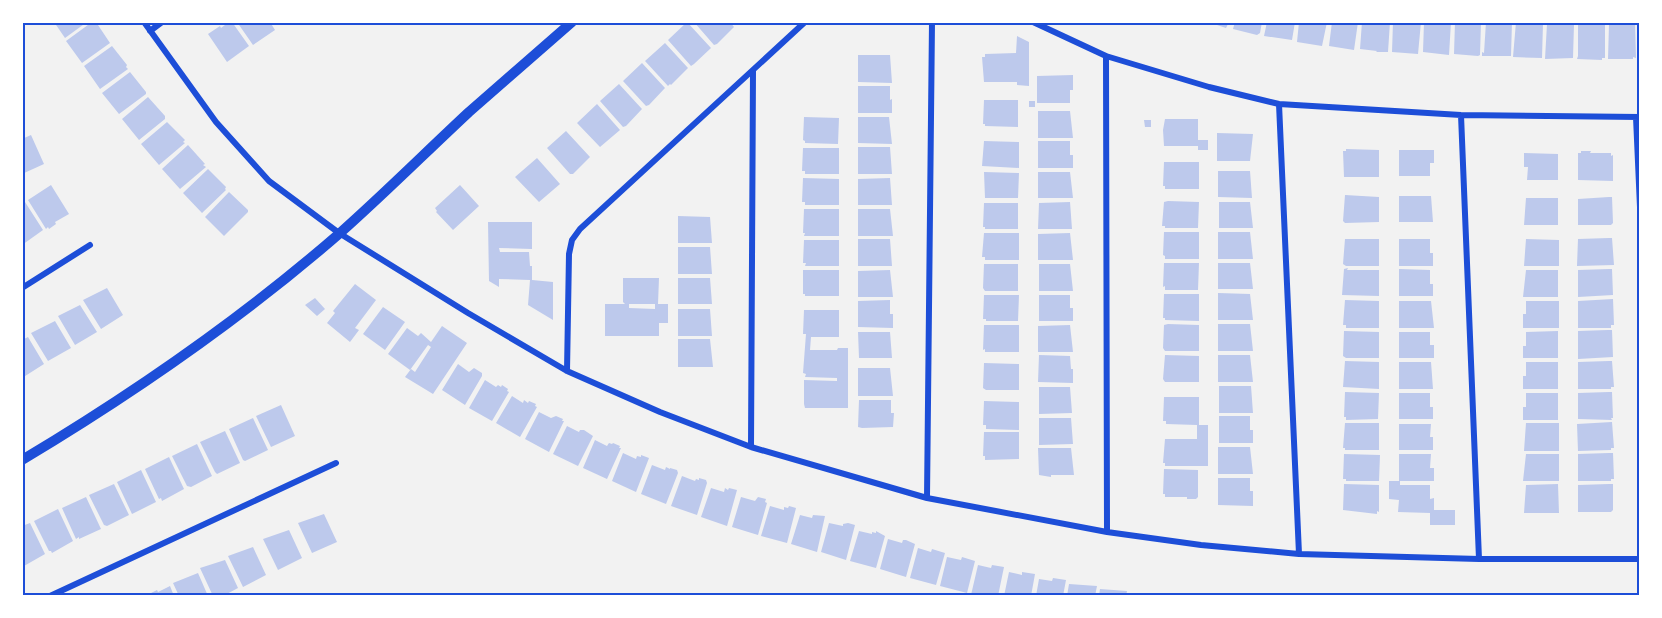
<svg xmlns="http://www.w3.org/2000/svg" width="1662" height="618" font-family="'DejaVu Sans',sans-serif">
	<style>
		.building { fill: #bdc9ec; fill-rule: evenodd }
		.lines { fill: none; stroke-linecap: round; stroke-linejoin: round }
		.minor { stroke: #1d4ed8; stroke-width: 6 }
		.tertiary { stroke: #1d4ed8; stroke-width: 10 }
		.neatline { fill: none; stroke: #1d4ed8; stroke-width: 2 }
	</style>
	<rect width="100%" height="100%" fill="#f2f2f2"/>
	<!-- building -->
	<path class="building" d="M 54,22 L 87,22 L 65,38 Z
		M 92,22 L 96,22 L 110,43 L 82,63 L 66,41 Z
		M 229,22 L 232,22 L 249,46 L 227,62 L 208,34 L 220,26 L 221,28 Z
		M 237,22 L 270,22 L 275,30 L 253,45 Z
		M 687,22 L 711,48 L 694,64 L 691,66 L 668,40 Z
		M 694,22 L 730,22 L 734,27 L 717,44 L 714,45 Z
		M 1218,22 L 1229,22 L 1226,28 L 1217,25 Z
		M 1235,22 L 1262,22 L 1260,33 L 1257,35 L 1233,29 Z
		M 1267,22 L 1295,22 L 1292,40 L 1264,36 Z
		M 1299,22 L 1327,22 L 1322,46 L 1297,42 Z
		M 1332,22 L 1358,22 L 1354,50 L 1329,46 Z
		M 1362,22 L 1390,22 L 1388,52 L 1376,52 L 1377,51 L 1360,49 Z
		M 1393,22 L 1421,22 L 1418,54 L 1392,52 Z
		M 1424,22 L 1451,22 L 1449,55 L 1423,52 Z
		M 1455,22 L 1481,22 L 1480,55 L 1478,56 L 1454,54 Z
		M 1486,22 L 1512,22 L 1511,56 L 1482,56 L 1482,52 L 1484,53 Z
		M 1516,22 L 1543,23 L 1542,58 L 1513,57 Z
		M 1635,23 L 1636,58 L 1633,57 L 1633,59 L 1608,59 L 1609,24 Z
		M 1547,24 L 1574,24 L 1573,58 L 1545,59 Z
		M 1605,24 L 1605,58 L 1602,58 L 1602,60 L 1577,59 L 1578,56 L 1578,25 Z
		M 1017,36 L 1029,42 L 1029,86 L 1017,85 L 1017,82 L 984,82 L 982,57 L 985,57 L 985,54 L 1016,53 Z
		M 665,43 L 688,68 L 671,85 L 670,84 L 668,86 L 645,61 Z
		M 112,46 L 127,65 L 126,67 L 128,69 L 100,89 L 84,66 Z
		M 858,55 L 890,55 L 892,83 L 858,82 Z
		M 642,63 L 665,88 L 649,105 L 646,106 L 623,81 Z
		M 130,72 L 146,92 L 146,94 L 119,114 L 102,93 Z
		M 1073,75 L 1073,90 L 1070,90 L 1070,103 L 1037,103 L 1037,76 Z
		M 619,84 L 642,109 L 626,126 L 623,127 L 600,101 Z
		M 858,86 L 890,86 L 890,100 L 892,99 L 892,113 L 858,113 Z
		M 148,97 L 165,116 L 165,119 L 139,140 L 122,119 Z
		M 984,100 L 1018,100 L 1018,127 L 985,126 L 985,124 L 983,124 Z
		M 1029,101 L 1035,101 L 1035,107 L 1029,107 Z
		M 597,104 L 620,130 L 600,147 L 577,123 Z
		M 1038,111 L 1070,111 L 1073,138 L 1038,138 Z
		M 804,117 L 839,118 L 838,144 L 805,143 L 805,141 L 803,140 Z
		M 858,117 L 889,117 L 892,144 L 858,143 Z
		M 1165,119 L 1198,119 L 1198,140 L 1208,140 L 1208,150 L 1198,150 L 1198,146 L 1164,146 L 1163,130 Z
		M 1144,120 L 1151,120 L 1151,127 L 1145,127 Z
		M 167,122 L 185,140 L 183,142 L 185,143 L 159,165 L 141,144 Z
		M 566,131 L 590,157 L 573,174 L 570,174 L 547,148 Z
		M 1217,133 L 1253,134 L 1250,161 L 1217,161 Z
		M 31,135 L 44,164 L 22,174 L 22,139 Z
		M 984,141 L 1019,142 L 1019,168 L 982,166 Z
		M 1038,141 L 1070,141 L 1070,155 L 1073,155 L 1073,168 L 1038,168 Z
		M 188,145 L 205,164 L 203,165 L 206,167 L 180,189 L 162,169 Z
		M 858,147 L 890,147 L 892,174 L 858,174 Z
		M 803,148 L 839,148 L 839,174 L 805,174 L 805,171 L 802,171 Z
		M 1346,149 L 1379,150 L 1379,177 L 1344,177 L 1343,151 L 1346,151 Z
		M 1399,150 L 1434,150 L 1434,163 L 1430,163 L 1430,176 L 1399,176 Z
		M 1581,151 L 1591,151 L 1590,153 L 1611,153 L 1611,156 L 1613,155 L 1613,181 L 1578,180 L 1578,153 L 1581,153 Z
		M 1524,153 L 1558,154 L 1558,180 L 1527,180 L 1528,167 L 1524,167 Z
		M 537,158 L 560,184 L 539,202 L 515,177 Z
		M 1164,162 L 1199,162 L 1199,189 L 1165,189 L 1165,186 L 1163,186 Z
		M 208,169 L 226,187 L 225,189 L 226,190 L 202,213 L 183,193 Z
		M 1218,171 L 1250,171 L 1252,198 L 1218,197 Z
		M 984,172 L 1019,173 L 1018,198 L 985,198 Z
		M 1038,172 L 1070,172 L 1073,198 L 1038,198 Z
		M 803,178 L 839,179 L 839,205 L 805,205 L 805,202 L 802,202 Z
		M 890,178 L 892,205 L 858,205 L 858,179 Z
		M 51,185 L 69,214 L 55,222 L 56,224 L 49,229 L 48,227 L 46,229 L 28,200 Z
		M 460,185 L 479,206 L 453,230 L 436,212 L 437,211 L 435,208 Z
		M 229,192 L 248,210 L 248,212 L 224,236 L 205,217 Z
		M 1345,195 L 1379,197 L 1379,222 L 1345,223 L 1343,221 Z
		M 1399,196 L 1431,196 L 1433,222 L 1399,222 Z
		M 1609,197 L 1612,197 L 1613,223 L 1611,225 L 1578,225 L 1578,199 Z
		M 1526,198 L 1558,198 L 1558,225 L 1524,225 Z
		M 1168,201 L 1199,202 L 1198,228 L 1165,228 L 1165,226 L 1162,226 L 1164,202 Z
		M 25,202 L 43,230 L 22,245 L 22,203 Z
		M 1070,202 L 1072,229 L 1038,229 L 1039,203 Z
		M 1219,202 L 1250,202 L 1253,228 L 1219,228 Z
		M 984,203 L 1018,203 L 1018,229 L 985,229 L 985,227 L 983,227 Z
		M 804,209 L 839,209 L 839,236 L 804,236 L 805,233 L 803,233 Z
		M 858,209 L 890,209 L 893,236 L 858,236 Z
		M 678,216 L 710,217 L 712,243 L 678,243 Z
		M 488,222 L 532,222 L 532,249 L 499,248 L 500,252 L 529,252 L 530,266 L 532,266 L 532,280 L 553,282 L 553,320 L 528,305 L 530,280 L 499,279 L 499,287 L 489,281 Z
		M 1164,232 L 1199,232 L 1199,259 L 1165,259 L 1165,256 L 1163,255 Z
		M 1218,232 L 1250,232 L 1253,259 L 1218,259 Z
		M 984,233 L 1019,233 L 1019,260 L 985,260 L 985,257 L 982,257 Z
		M 1070,233 L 1073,260 L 1038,260 L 1038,234 Z
		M 1609,238 L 1612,238 L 1614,265 L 1577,266 L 1578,239 Z
		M 858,239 L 890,239 L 892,266 L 858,266 Z
		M 1345,239 L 1379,239 L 1379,266 L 1346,266 L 1343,264 Z
		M 1399,239 L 1430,239 L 1430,253 L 1433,253 L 1433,266 L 1399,266 Z
		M 1526,239 L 1559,240 L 1559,266 L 1524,266 Z
		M 804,240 L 839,240 L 839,266 L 805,266 L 806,263 L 803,263 Z
		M 678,247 L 710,247 L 712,274 L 678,274 Z
		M 1164,263 L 1199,263 L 1198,290 L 1165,290 L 1165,286 L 1163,287 Z
		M 1218,263 L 1250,263 L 1253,289 L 1218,289 Z
		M 984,264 L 1018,264 L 1018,291 L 985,291 L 983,288 Z
		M 1039,264 L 1070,264 L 1073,291 L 1039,291 Z
		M 1348,268 L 1347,270 L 1379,270 L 1379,296 L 1342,295 L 1344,269 Z
		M 1399,269 L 1430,270 L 1430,284 L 1433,284 L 1433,296 L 1399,296 Z
		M 1609,269 L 1612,269 L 1613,295 L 1578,297 L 1578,270 Z
		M 803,270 L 839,270 L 839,296 L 805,296 L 805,294 L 803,294 Z
		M 890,270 L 893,297 L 858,297 L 858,271 Z
		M 1526,270 L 1558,270 L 1558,297 L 1523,297 Z
		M 623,278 L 659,278 L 658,304 L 668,304 L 668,323 L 659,323 L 659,336 L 605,336 L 605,304 L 625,304 L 623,302 ZM 629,304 L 655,304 L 655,309 L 629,308 Z
		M 678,278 L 710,278 L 712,304 L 678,304 Z
		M 355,284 L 376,300 L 355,328 L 359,330 L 350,342 L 327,323 L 335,313 L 333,311 Z
		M 107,288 L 123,315 L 101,329 L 83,300 Z
		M 1218,293 L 1250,294 L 1253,320 L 1218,320 Z
		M 1164,294 L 1199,294 L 1199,321 L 1165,320 L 1165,318 L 1163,318 Z
		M 984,295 L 1019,295 L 1018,321 L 986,321 L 986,319 L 983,319 Z
		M 1039,295 L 1070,295 L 1070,308 L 1073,308 L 1073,321 L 1039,321 Z
		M 315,298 L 325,309 L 317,316 L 305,305 Z
		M 1613,299 L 1614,325 L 1611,325 L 1611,328 L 1578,328 L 1578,301 Z
		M 890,300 L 890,314 L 893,314 L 893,328 L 858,327 L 858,301 Z
		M 1345,300 L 1379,301 L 1379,328 L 1346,328 L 1346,325 L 1343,325 Z
		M 1399,301 L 1431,301 L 1434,328 L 1399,328 Z
		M 1526,301 L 1559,301 L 1559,328 L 1523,328 L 1523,314 L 1526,314 Z
		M 80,305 L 97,332 L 75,345 L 58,316 Z
		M 383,307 L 405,322 L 385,350 L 363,334 Z
		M 678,309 L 710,309 L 712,336 L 678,336 Z
		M 804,310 L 839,310 L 839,337 L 811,337 L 810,350 L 837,350 L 838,348 L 848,348 L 848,408 L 805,408 L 804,404 L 804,380 L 837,381 L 837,378 L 805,377 L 806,374 L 803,373 L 806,334 L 803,334 Z
		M 55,321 L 71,348 L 48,361 L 31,333 Z
		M 1168,324 L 1199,325 L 1199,351 L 1165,351 L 1163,348 L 1164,325 Z
		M 1218,324 L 1250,324 L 1253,351 L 1218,351 Z
		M 984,325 L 1019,325 L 1019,352 L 985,352 L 985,349 L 983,350 Z
		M 1070,325 L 1073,352 L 1038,352 L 1038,326 Z
		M 442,326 L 467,343 L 433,394 L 405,377 L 411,369 L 415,372 L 431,347 L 428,345 L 410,370 L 388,354 L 407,328 L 418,336 L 421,333 L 431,342 Z
		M 1608,330 L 1612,330 L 1613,357 L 1578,359 L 1578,331 Z
		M 1344,331 L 1379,332 L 1379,358 L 1346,358 L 1343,356 Z
		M 1558,331 L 1558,358 L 1523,358 L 1523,346 L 1526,346 L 1526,332 Z
		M 858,332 L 890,332 L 892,358 L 859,358 Z
		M 1399,332 L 1430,332 L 1430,345 L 1434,345 L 1434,358 L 1399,358 Z
		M 28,337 L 44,364 L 22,378 L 22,340 Z
		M 678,339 L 710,339 L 713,367 L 678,367 Z
		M 1039,355 L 1070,356 L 1071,369 L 1073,369 L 1073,383 L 1038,382 Z
		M 1165,355 L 1199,356 L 1199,382 L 1165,382 L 1163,379 Z
		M 1218,355 L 1250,355 L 1253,382 L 1218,382 Z
		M 1345,361 L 1379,362 L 1379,389 L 1343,387 Z
		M 1609,361 L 1612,361 L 1614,387 L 1611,387 L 1611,389 L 1578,389 L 1578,362 Z
		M 1399,362 L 1431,362 L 1433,389 L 1399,389 Z
		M 1526,362 L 1558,362 L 1558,389 L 1523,389 L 1523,376 L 1526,376 Z
		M 984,363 L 1019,364 L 1019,390 L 986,390 L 983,388 Z
		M 458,364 L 469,372 L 474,368 L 482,373 L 482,376 L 465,405 L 442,390 Z
		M 858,368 L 890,368 L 893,396 L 858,396 Z
		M 485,380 L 496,387 L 498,385 L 501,387 L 502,385 L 508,389 L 507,391 L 509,392 L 492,421 L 469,408 Z
		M 1219,386 L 1251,386 L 1253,413 L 1219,413 Z
		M 1039,387 L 1070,387 L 1072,413 L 1039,414 Z
		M 1345,392 L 1379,393 L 1378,419 L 1346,420 L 1346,417 L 1344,417 Z
		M 1609,392 L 1612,392 L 1613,418 L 1611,418 L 1612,420 L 1578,419 L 1578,393 Z
		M 1399,393 L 1430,393 L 1430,407 L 1433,407 L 1433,419 L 1399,419 Z
		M 1526,393 L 1558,393 L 1558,420 L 1523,420 L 1523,407 L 1526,407 Z
		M 512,396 L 523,403 L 524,400 L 528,403 L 529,401 L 536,404 L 535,406 L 537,407 L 520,437 L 496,423 Z
		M 1164,397 L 1199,397 L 1199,425 L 1208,425 L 1208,466 L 1165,466 L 1165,463 L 1163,463 L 1165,439 L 1197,439 L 1197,425 L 1166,424 L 1166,421 L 1163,421 Z
		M 859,400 L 891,400 L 891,413 L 894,413 L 893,427 L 862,428 L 858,427 Z
		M 984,401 L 1019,402 L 1019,430 L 986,429 L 986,425 L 983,425 Z
		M 281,405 L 295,436 L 271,447 L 256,416 Z
		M 539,412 L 551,418 L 556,416 L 563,419 L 562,421 L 564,421 L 549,452 L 525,439 Z
		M 1219,416 L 1250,416 L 1250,430 L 1253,430 L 1253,443 L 1219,443 Z
		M 253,418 L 268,450 L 245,461 L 243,460 L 229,429 Z
		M 1039,418 L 1071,418 L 1073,444 L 1039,445 Z
		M 1612,422 L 1614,448 L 1611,448 L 1611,450 L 1578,451 L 1577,424 Z
		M 1345,423 L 1379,423 L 1379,450 L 1345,450 L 1345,448 L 1343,448 Z
		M 1526,423 L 1559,423 L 1559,451 L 1524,451 Z
		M 1399,424 L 1431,424 L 1430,437 L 1433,437 L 1433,450 L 1399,450 Z
		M 567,426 L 579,432 L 580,430 L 584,430 L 593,436 L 578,466 L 553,454 Z
		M 225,431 L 240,463 L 217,474 L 215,472 L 200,442 Z
		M 984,432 L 1019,432 L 1019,459 L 985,460 L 985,456 L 983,456 Z
		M 595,440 L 607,446 L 609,443 L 612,444 L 613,443 L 620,446 L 619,448 L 621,448 L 607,479 L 583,468 Z
		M 197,444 L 212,476 L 191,487 L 187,486 L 172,456 Z
		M 1218,447 L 1250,447 L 1253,474 L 1218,474 Z
		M 1038,448 L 1071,448 L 1074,475 L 1051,475 L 1051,477 L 1039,475 Z
		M 623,453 L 636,459 L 637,456 L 641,457 L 641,455 L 649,458 L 636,492 L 612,481 Z
		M 1609,453 L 1613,453 L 1614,479 L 1611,479 L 1611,481 L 1578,481 L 1578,454 Z
		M 1344,454 L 1380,455 L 1379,481 L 1346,481 L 1346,479 L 1343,479 Z
		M 1399,454 L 1431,454 L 1430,468 L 1434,468 L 1434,481 L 1400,481 L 1400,485 L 1430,485 L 1430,499 L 1434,498 L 1434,510 L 1455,510 L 1455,525 L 1430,525 L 1430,513 L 1398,512 L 1399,500 L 1389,499 L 1389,481 L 1399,481 Z
		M 1526,454 L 1559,454 L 1559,481 L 1523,481 Z
		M 169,457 L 184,489 L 162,501 L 161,498 L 159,499 L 145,469 Z
		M 652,465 L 665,470 L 666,467 L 670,469 L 670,468 L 677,470 L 678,473 L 666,504 L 641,494 Z
		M 1164,469 L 1198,470 L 1198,497 L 1196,499 L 1187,499 L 1187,497 L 1165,497 L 1165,494 L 1163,494 Z
		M 141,470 L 156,502 L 132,514 L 117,482 Z
		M 682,476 L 695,481 L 696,479 L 699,480 L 699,478 L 706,480 L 707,483 L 697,515 L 671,506 Z
		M 1218,478 L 1250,478 L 1250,491 L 1253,491 L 1253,506 L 1218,505 Z
		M 114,484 L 129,515 L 107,526 L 104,525 L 89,495 Z
		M 1344,484 L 1379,485 L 1379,512 L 1377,511 L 1377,514 L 1343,510 Z
		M 1558,484 L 1559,513 L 1524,513 L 1526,485 Z
		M 1609,484 L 1613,484 L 1613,510 L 1611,512 L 1578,512 L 1578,485 Z
		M 711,488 L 724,492 L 725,488 L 728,490 L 729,488 L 737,490 L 727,526 L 701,517 Z
		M 86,497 L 101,529 L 79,539 L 79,537 L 76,539 L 62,508 Z
		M 741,497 L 755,501 L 758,497 L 766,499 L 765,502 L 767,503 L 758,535 L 732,527 Z
		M 770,506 L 784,510 L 784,507 L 788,508 L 789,506 L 796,508 L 787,543 L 761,536 Z
		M 58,509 L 73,541 L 52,553 L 51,551 L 49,551 L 34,521 Z
		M 324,514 L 337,542 L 312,553 L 298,523 Z
		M 800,515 L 812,518 L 813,515 L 825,516 L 817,552 L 791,544 Z
		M 30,523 L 45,554 L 24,566 L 22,526 Z
		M 829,523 L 843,526 L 843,524 L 848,523 L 855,525 L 846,560 L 821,552 Z
		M 289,530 L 302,558 L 278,570 L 263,539 Z
		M 859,531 L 872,534 L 872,532 L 876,533 L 876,531 L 885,536 L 876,568 L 850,561 Z
		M 888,539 L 902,543 L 903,540 L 906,540 L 915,544 L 906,577 L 880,569 Z
		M 253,547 L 266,575 L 243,587 L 228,556 Z
		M 918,548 L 931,552 L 932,549 L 945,553 L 936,585 L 910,578 Z
		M 947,557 L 961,560 L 962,557 L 975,561 L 967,593 L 940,586 Z
		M 225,560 L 238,588 L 223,596 L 213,596 L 200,568 Z
		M 978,565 L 991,568 L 992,565 L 1004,567 L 998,596 L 971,595 Z
		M 1009,572 L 1022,575 L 1022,572 L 1035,574 L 1031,596 L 1004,596 Z
		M 198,573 L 208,596 L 179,596 L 173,583 Z
		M 1053,578 L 1066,580 L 1063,596 L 1036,596 L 1039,579 L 1052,581 Z
		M 1069,584 L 1097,586 L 1095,596 L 1067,596 Z
		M 170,586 L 174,596 L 145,596 L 157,590 L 158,592 Z
		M 1100,589 L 1127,591 L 1126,596 L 1099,596 Z"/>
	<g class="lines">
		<!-- minor -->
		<path class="minor" d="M 144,22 L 216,122 L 269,181 L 339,233 L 468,313 L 567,371 L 660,412 L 751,447 L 927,498 L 1107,532 L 1201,545 L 1299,554 L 1479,559 L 1640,559
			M 1033,22 L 1106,56 L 1209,87 L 1279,104 L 1461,115 L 1640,117
			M 150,31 L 162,22
			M 1106,56 L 1107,532
			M 1279,104 L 1299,554
			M 1461,115 L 1479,559
			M 1636,117 L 1640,207
			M 22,288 L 90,245
			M 567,371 L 569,254 L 572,240 L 580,229 L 805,22
			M 751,447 L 753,71
			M 927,498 L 932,22
			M 50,596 L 336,463"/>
		<!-- tertiary -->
		<path class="tertiary" d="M 22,460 C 134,393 241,319 340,233 C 384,194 426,152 469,112 C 503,82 538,52 572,22"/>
	</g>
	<!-- border -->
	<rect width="1662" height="618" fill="none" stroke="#ffffff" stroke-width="48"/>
	<rect x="24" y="24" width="1614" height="570" class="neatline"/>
</svg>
